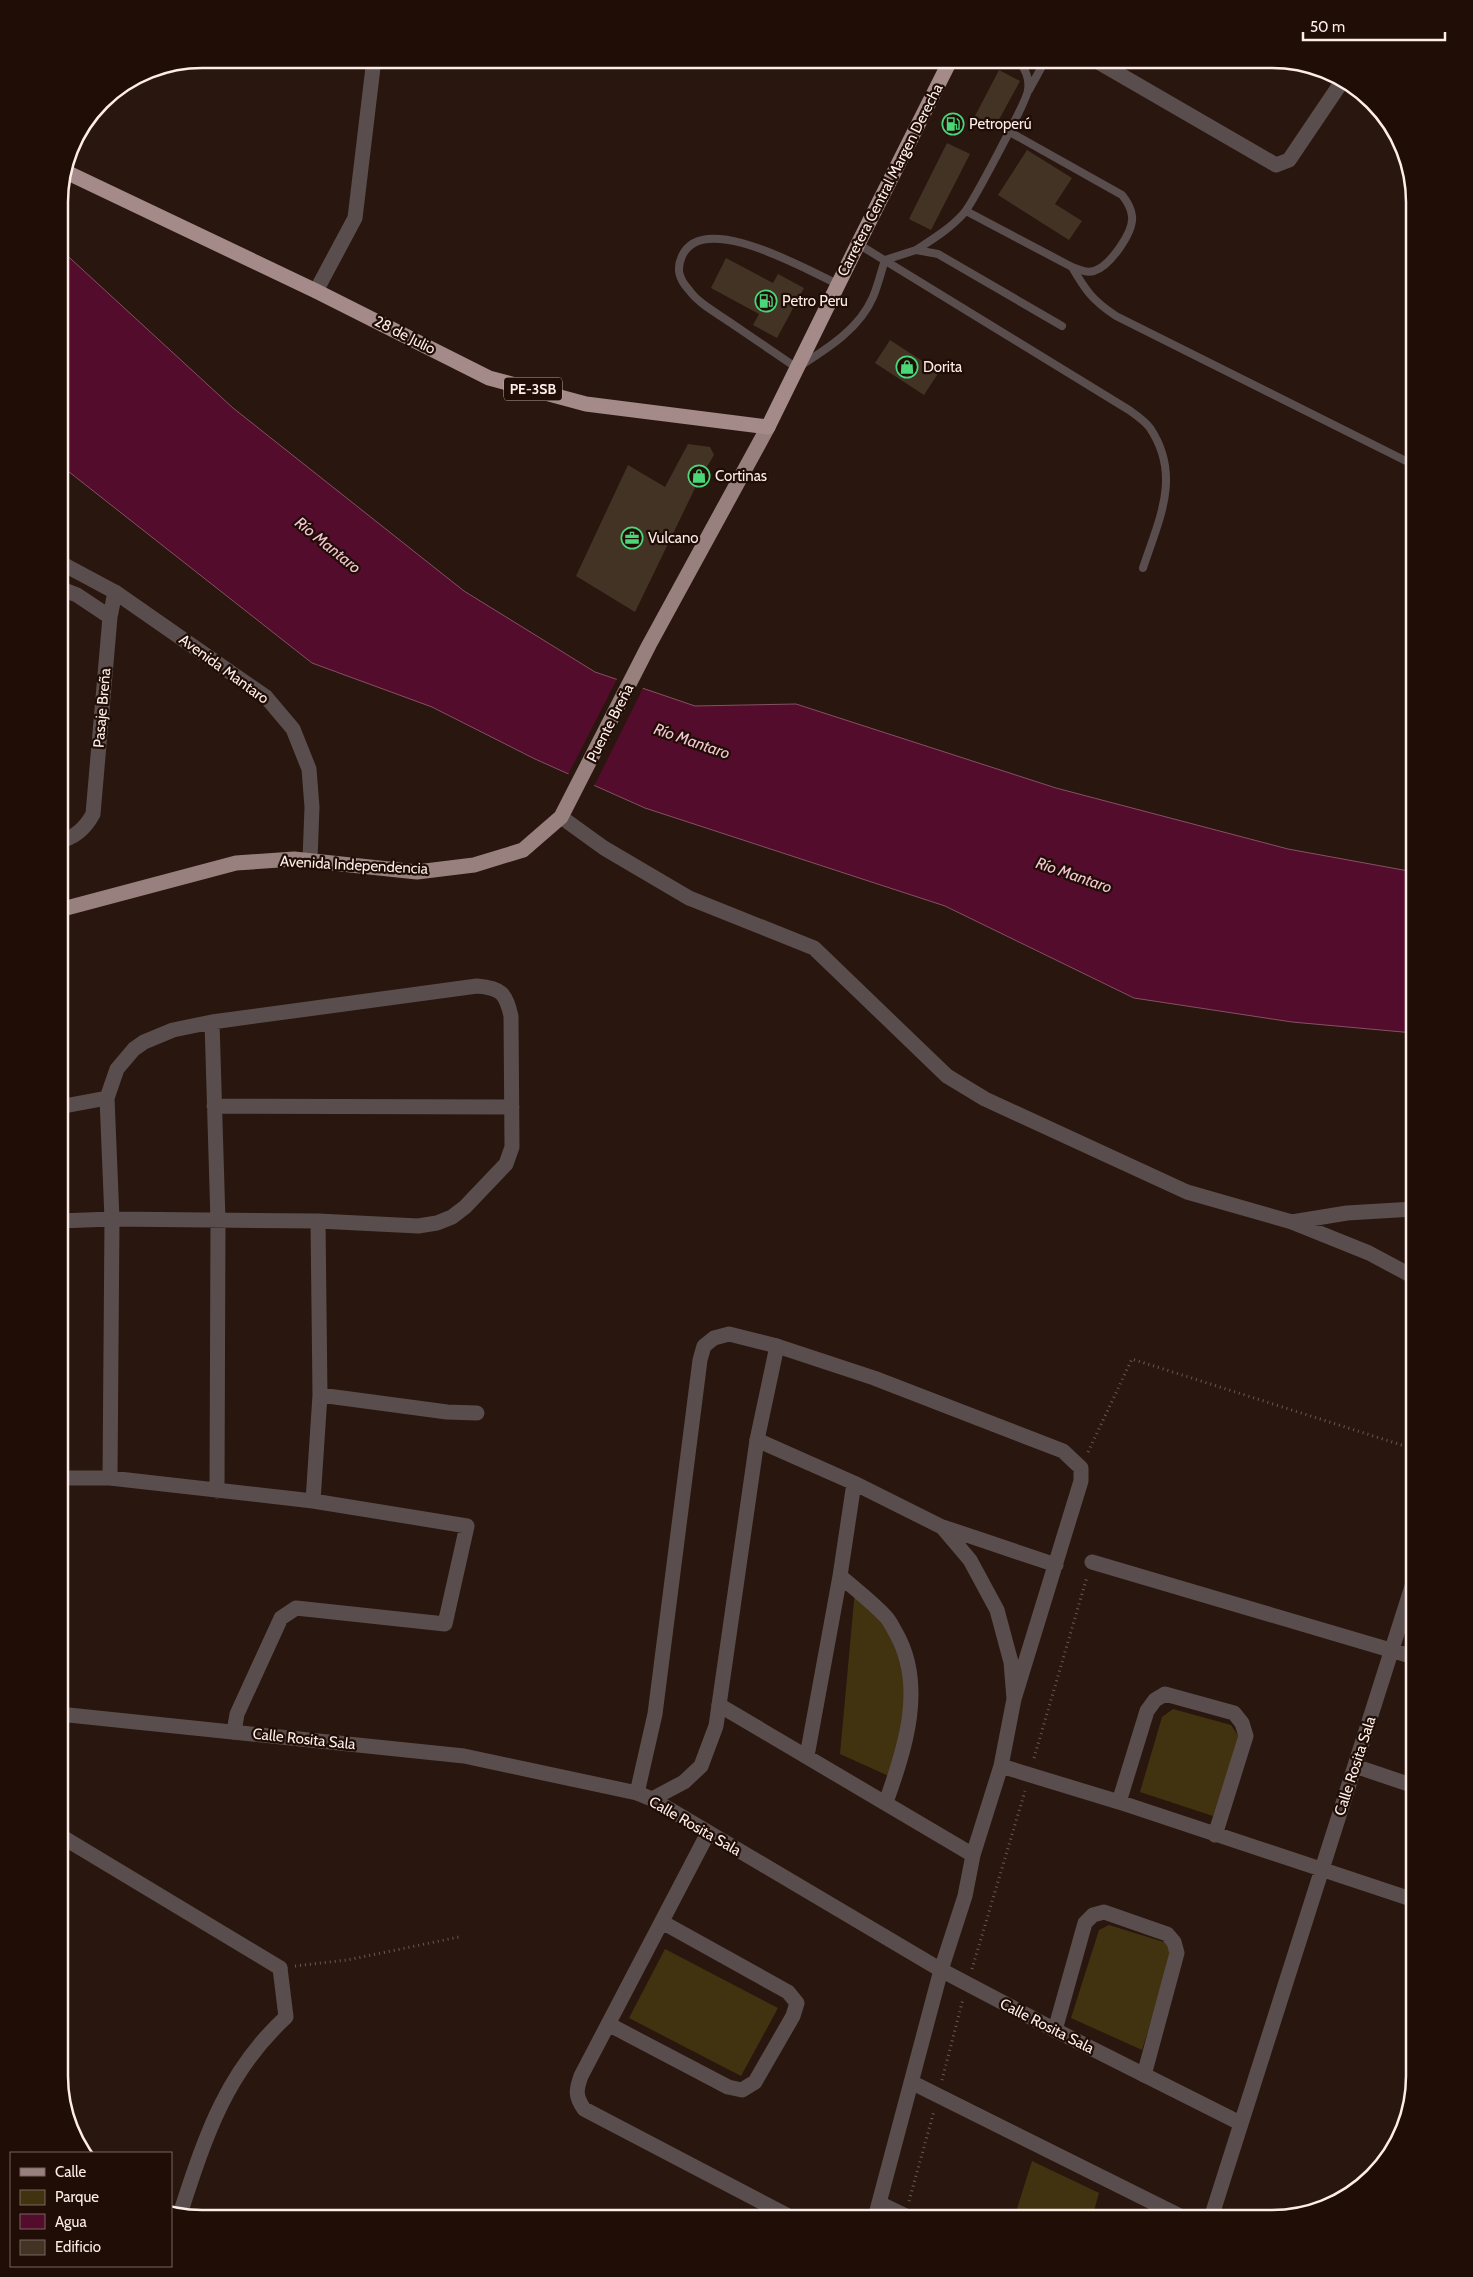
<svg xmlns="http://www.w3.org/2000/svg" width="1473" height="2277" font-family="Cabin,sans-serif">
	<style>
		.green { fill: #423310 }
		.water { fill: #530c2b; stroke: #865064 }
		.pier { fill: #29160e }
		.building { fill: #433324 }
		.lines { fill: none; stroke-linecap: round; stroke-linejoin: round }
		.path { stroke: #6b5952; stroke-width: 3; stroke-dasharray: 1 4; stroke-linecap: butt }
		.service { stroke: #594e4d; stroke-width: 8 }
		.minor { stroke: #594e4d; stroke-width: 15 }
		.tertiary { stroke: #594e4d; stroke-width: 15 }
		.primary { stroke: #98807f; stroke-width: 15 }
		.trunk { stroke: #a48a89; stroke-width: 15 }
		.labels { text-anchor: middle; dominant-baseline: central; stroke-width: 4.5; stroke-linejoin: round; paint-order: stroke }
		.shield { fill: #1f0d06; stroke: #baaaa4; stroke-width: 1 }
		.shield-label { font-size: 14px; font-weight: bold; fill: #fcede8 }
		.poi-label { font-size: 15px; fill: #fcede8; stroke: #1f0d06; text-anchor: start }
		.street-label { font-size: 15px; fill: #fcede8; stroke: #1f0d06 }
		.water-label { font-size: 16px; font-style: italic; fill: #f2c5d1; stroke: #1f0d06 }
		.rim { fill: none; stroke: #fcede8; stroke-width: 2.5 }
	</style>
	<rect width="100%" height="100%" fill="#29160e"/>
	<!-- green -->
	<path class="green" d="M 855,1590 L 886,1624 L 906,1662 L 909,1700 L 891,1777 L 840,1754 Z
		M 1173,1709 L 1231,1725 L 1239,1737 L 1213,1816 L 1140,1792 L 1162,1717 Z
		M 1109,1925 L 1167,1943 L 1173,1952 L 1142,2050 L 1071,2018 L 1099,1930 Z
		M 665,1949 L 778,2008 L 741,2076 L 629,2018 Z
		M 1032,2161 L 1099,2193 L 1092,2218 L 1014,2218 Z"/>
	<!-- water -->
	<path class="water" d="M 59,248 L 233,408 L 464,591 L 595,672 L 695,706 L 796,704 L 1056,788 L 1288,849 L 1414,872 L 1414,1033 L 1292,1022 L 1134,998 L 945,906 L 645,808 L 535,759 L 432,707 L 312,663 L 59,464 Z"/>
	<!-- pier -->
	<path class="pier" d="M 618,677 L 644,686 L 593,788 L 567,777 Z"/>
	<!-- building -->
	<path class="building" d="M 999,70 L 1020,81 L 995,127 L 975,116 Z
		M 947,143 L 970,154 L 931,230 L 909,219 Z
		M 1027,150 L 1072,178 L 1055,204 L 1082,221 L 1069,240 L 998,195 Z
		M 726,258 L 773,283 L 778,274 L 804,288 L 777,338 L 753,325 L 759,314 L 711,288 Z
		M 890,340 L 939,372 L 924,395 L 875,363 Z
		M 688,444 L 710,447 L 714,455 L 698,482 L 635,612 L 576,576 L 628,465 L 665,487 Z"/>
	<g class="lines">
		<!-- path -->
		<path class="path" d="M 1088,1452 L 1132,1359 L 1414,1449
			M 1034,1758 L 1087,1577
			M 295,1966 L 347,1960 L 459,1937
			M 972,1969 L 1025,1791
			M 942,2080 L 963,1999
			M 909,2201 L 934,2111"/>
		<!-- service -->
		<path class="service" d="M 1029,90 L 1046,59
			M 966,211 L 1072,267 C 1080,270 1086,273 1094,271 C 1110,266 1134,232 1132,216 C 1131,208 1127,201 1122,195 L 1008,131
			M 858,244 L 1129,410 C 1136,415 1145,421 1150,428 C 1182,476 1159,519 1143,568
			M 916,250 C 933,239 951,228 964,213 C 972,204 1027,101 1028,90 C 1030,78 1025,68 1017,59
			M 1072,267 C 1086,291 1092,300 1116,316 L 1414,465
			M 838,284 C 808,271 703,209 682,256 C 676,269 679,279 689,290 C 699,304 717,313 731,323 C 753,338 775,353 797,368 C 825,350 859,330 873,297 C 878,285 881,272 885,260 L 916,250 L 938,254 L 1062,326"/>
		<!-- minor -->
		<path class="minor" d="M 1093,59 L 1276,165 L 1289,160 L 1343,80
			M 316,291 L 355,218 L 374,59
			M 59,588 L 77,595 L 110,617
			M 561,817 L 604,848 L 689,898 L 814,948 L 947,1076 L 985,1099 L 1187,1192 L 1292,1222 L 1369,1253 L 1414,1277
			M 59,841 C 75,838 86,827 93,814 L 110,617 L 115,592
			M 212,1022 L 218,1221 L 217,1491
			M 214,1106 L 512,1107
			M 59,1107 L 107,1098
			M 59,1221 L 112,1219 L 318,1221 L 418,1226 L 437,1223 L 452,1217 L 465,1207 L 506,1164 L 512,1147 L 511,1016 C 506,993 501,988 477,986 L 212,1022 L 173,1030 L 144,1042 L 134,1049 L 117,1069 L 107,1098 L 112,1219 L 110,1478
			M 1292,1222 L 1347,1213 L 1414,1209
			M 320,1395 L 447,1412 L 477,1413
			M 757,1440 L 854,1483 L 942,1527 L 970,1560 L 997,1610 L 1011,1662 L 1014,1699 L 1001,1766 L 973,1855 L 965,1896 L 941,1970 L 875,2218
			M 59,1478 L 110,1478 L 313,1501 L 467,1526 L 445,1624 L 296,1608 L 281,1618 L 237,1714 L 234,1732
			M 313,1501 L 320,1395 L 318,1221
			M 943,1527 L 1056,1565
			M 1092,1562 L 1414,1657
			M 840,1576 C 855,1589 872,1602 886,1617 C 890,1621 893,1628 896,1633 C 926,1686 905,1749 886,1802
			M 719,1705 L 973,1855
			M 807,1756 L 840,1576 L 854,1483
			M 1001,1766 L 1119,1802 L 1414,1900
			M 1355,1766 L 1414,1786
			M 637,1793 L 655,1714 L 700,1360 L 704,1346 L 714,1338 L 729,1334 L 777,1346 L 874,1378 L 1063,1451 L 1081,1468 L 1081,1481 L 1014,1699
			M 1119,1802 L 1147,1711 L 1155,1700 L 1165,1694 L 1234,1713 L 1242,1723 L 1246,1736 L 1215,1835
			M 708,1833 L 581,2076 C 576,2090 575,2096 584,2109 L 792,2218
			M 59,1835 L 280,1968
			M 608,2024 L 728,2087 L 742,2090 L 755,2082 L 793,2016 L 797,2003 L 788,1992 L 662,1922
			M 1055,2030 L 1085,1923 L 1093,1915 L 1104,1912 L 1167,1934 L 1174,1942 L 1177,1953 L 1144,2075
			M 911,2082 L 1184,2218
			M 879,2203 L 910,2218
			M 1211,2218 L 1414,1580"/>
		<!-- tertiary -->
		<path class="tertiary" d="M 59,562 L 115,592 L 266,697 L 293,729 L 309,769 L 312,807 L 310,860
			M 59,1714 L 464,1756 L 637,1793 L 652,1799 L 941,1970 L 1055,2030 L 1240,2123
			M 652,1799 L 684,1782 L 701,1766 L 716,1726 L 757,1440 L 777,1346
			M 180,2214 C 205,2138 225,2073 286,2017 L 280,1968"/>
		<!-- primary -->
		<path class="primary" d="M 59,910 L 236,863 L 294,859 L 417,872 L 474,865 L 523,850 L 561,817 L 649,645 L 768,427"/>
		<!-- trunk -->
		<path class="trunk" d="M 64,171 L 316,291 L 489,378 L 586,404 L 768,427 L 858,244 L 951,59"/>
	</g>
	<!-- icons -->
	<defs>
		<g id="fuel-ring" transform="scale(1.125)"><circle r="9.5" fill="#1f0d06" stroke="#49d778" stroke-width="1.5"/><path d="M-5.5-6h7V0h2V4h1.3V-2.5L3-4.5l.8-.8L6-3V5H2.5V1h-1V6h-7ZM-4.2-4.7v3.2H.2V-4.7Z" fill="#49d778"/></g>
		<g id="shop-ring" transform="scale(1.125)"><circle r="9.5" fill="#1f0d06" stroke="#49d778" stroke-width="1.5"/><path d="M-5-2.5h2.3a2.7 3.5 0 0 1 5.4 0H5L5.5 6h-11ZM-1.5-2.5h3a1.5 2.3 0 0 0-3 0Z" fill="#49d778"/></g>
		<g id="office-ring" transform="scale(1.125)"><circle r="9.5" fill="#1f0d06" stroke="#49d778" stroke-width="1.5"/><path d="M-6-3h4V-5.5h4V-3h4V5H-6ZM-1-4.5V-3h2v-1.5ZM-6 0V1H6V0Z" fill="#49d778"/></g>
	</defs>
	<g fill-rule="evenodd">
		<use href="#fuel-ring" x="953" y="124"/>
		<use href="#fuel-ring" x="766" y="301"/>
		<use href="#shop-ring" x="907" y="367"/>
		<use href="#shop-ring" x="699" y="476"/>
		<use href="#office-ring" x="632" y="538"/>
	</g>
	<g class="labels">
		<!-- shield labels -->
		<rect class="shield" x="504" y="377.5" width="58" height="23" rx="4"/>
		<g class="shield-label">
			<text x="533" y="389">PE-3SB</text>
		</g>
		<!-- poi labels -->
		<g class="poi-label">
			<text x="969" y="124">Petroperú</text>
			<text x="782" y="301">Petro Peru</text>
			<text x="923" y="367">Dorita</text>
			<text x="715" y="476">Cortinas</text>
			<text x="648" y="538">Vulcano</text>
		</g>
		<!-- street labels -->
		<g class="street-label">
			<text transform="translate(890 180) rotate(-63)">Carretera Central Margen Derecha</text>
			<text transform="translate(405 335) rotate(27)">28 de Julio</text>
			<text transform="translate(224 669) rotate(36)">Avenida Mantaro</text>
			<text transform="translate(102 708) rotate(-85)">Pasaje Breña</text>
			<text transform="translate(610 723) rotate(-63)">Puente Breña</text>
			<text transform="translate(354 865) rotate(3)">Avenida Independencia</text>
			<text transform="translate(304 1739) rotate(6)">Calle Rosita Sala</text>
			<text transform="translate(1355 1766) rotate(-72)">Calle Rosita Sala</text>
			<text transform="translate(695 1826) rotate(30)">Calle Rosita Sala</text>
			<text transform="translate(1047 2026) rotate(27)">Calle Rosita Sala</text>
		</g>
		<!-- water labels -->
		<g class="water-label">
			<text transform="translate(328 545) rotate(39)">Río Mantaro</text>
			<text transform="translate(692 741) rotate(19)">Río Mantaro</text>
			<text transform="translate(1074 875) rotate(19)">Río Mantaro</text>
		</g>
	</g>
	<!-- crop -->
	<path d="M0 0H1473V2277H0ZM202 68H1272A134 134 0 0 1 1406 202V2076A134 134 0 0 1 1272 2210H202A134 134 0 0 1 68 2076V202A134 134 0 0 1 202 68Z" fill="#1f0d06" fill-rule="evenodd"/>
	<path class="rim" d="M202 68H1272A134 134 0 0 1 1406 202V2076A134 134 0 0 1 1272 2210H202A134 134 0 0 1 68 2076V202A134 134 0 0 1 202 68Z"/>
	<!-- legend -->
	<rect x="10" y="2152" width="162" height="115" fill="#1f0d06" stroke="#776760"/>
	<rect x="20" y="2168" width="25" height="8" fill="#98807f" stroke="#776760"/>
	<text x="55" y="2177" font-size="15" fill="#fcede8">Calle</text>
	<rect x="20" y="2190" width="25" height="15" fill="#423310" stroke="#776760"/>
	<text x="55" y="2202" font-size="15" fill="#fcede8">Parque</text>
	<rect x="20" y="2214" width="25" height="15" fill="#530c2b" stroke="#776760"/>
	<text x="55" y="2227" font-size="15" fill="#fcede8">Agua</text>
	<rect x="20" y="2240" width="25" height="15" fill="#433324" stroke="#776760"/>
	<text x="55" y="2252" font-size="15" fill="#fcede8">Edificio</text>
	<!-- scale -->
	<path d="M1303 32v8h142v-8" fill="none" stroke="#fcede8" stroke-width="2.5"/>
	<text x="1310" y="32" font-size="15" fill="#fcede8" stroke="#1f0d06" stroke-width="4" paint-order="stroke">50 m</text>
</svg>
